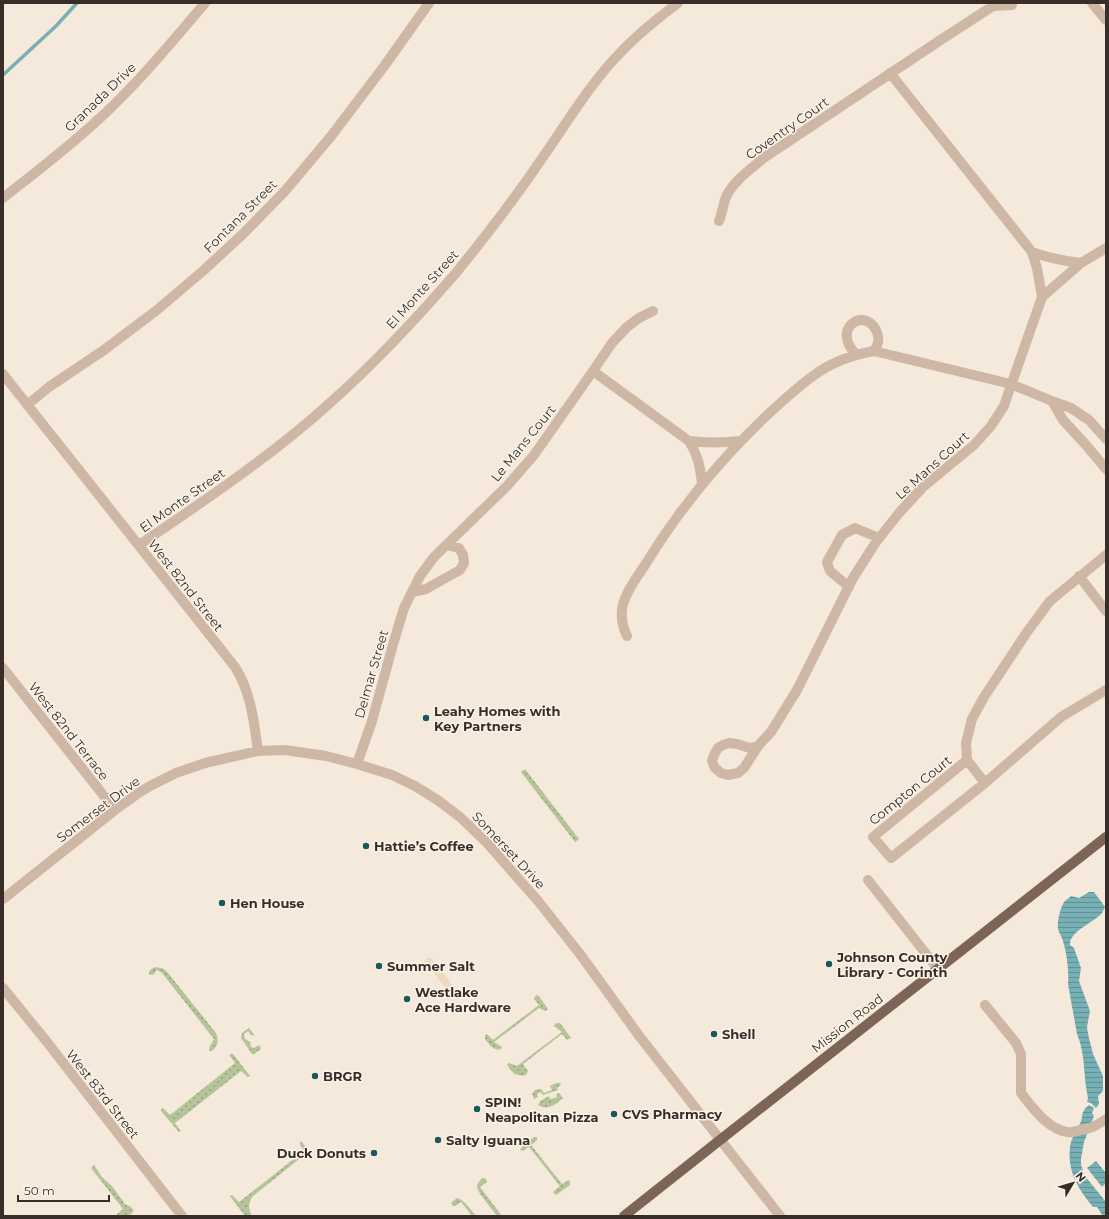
<svg xmlns="http://www.w3.org/2000/svg" width="1109" height="1219" font-family="Montserrat,sans-serif">
	<style>
		.grass { fill: url(#grass-dots) }
		.plaza { fill: #eedac0 }
		.water { fill: url(#water-rules) }
		.lines { fill: none; stroke-linecap: round; stroke-linejoin: round }
		.stream { stroke: #77b0b4; stroke-width: 3.5 }
		.minor { stroke: #ceb8a5; stroke-width: 10 }
		.major { stroke: #7c6457; stroke-width: 10 }
		.poi-dot { fill: #19585e; stroke: #fbf3e8; stroke-width: 1.5 }
		.labels { text-anchor: middle; dominant-baseline: central; stroke-width: 3; stroke-linejoin: round; paint-order: stroke }
		.street-label { font-size: 13px; fill: #392d27; stroke: #fbf3e8 }
		.poi-label { font-size: 13px; font-weight: bold; fill: #392d27; stroke: #fbf3e8; text-anchor: start }
	</style>
	<defs>
		<pattern id="grass-dots" width="8" height="8" patternUnits="userSpaceOnUse"><rect width="8" height="8" fill="#b5c599"/><path d="M2 2h.1M6 6h.1" fill="none" stroke="#94a07d" stroke-width="1.8" stroke-linecap="round"/></pattern>
		<pattern id="water-rules" width="6" height="5" patternUnits="userSpaceOnUse"><rect width="6" height="5" fill="#77b0b4"/><path d="M0 2.5h6" fill="none" stroke="#639092"/></pattern>
	</defs>
	<rect width="100%" height="100%" fill="#f4e9db"/>
	<!-- grass -->
	<path class="grass" d="M 525,769 L 579,839 L 575,842 L 521,772 Z
		M 156,967 L 164,969 L 168,973 L 216,1033 C 219,1040 218,1046 212,1051 L 210,1051 L 209,1048 L 214,1039 L 162,973 L 157,970 L 153,975 L 149,974 L 149,972 L 151,969 Z
		M 536,995 L 539,996 L 548,1009 L 545,1011 L 539,1008 L 494,1042 L 502,1047 L 501,1049 C 493,1051 490,1045 485,1039 L 485,1035 L 487,1034 L 493,1040 L 539,1005 L 534,999 Z
		M 560,1023 L 571,1038 L 567,1040 L 562,1034 L 523,1064 L 528,1071 L 526,1075 C 516,1077 511,1072 507,1064 L 509,1063 L 517,1066 L 562,1032 L 554,1026 L 556,1023 Z
		M 249,1028 L 255,1036 L 251,1035 L 248,1031 L 244,1034 L 245,1039 L 250,1042 L 251,1047 L 254,1048 L 259,1045 L 261,1048 L 261,1049 L 254,1054 L 252,1054 L 241,1038 L 242,1033 Z
		M 230,1054 L 233,1054 L 250,1076 L 248,1077 L 241,1071 L 175,1123 L 180,1130 L 181,1131 L 179,1132 L 161,1111 L 161,1109 L 163,1108 L 170,1115 L 235,1063 L 230,1056 Z
		M 556,1083 L 560,1083 L 561,1085 L 557,1088 L 558,1090 L 543,1095 L 541,1092 L 537,1094 L 538,1097 L 534,1099 L 532,1094 L 535,1090 L 541,1089 L 544,1093 L 552,1090 L 550,1086 Z
		M 559,1093 L 563,1098 C 555,1105 548,1111 538,1105 L 540,1101 L 549,1096 L 550,1099 L 556,1098 L 557,1094 Z
		M 534,1137 L 537,1137 L 537,1140 L 531,1145 L 562,1184 L 569,1180 L 570,1182 L 570,1185 L 556,1195 L 553,1192 L 560,1186 L 529,1147 L 523,1151 L 520,1150 L 521,1148 Z
		M 300,1142 L 302,1142 L 308,1150 L 308,1152 L 253,1196 C 248,1203 248,1209 252,1216 L 245,1216 L 230,1196 L 232,1195 L 239,1202 L 304,1151 L 300,1145 Z
		M 94,1165 L 102,1177 L 112,1186 L 125,1204 L 131,1207 L 134,1211 L 129,1216 L 122,1216 L 121,1215 L 117,1216 L 117,1214 L 123,1209 L 91,1168 Z
		M 483,1178 L 486,1179 L 487,1182 L 480,1187 L 502,1216 L 497,1216 L 480,1194 L 477,1187 L 477,1185 L 481,1179 Z
		M 457,1198 C 465,1200 470,1209 476,1216 L 472,1216 L 461,1202 L 455,1206 L 453,1206 L 451,1203 Z"/>
	<!-- plaza -->
	<path class="plaza" d="M 430,957 L 454,987 L 449,992 L 424,961 Z"/>
	<!-- water -->
	<path class="water" d="M 1089,892 L 1094,892 L 1105,907 C 1104,909 1103,911 1102,913 C 1094,923 1069,931 1070,945 L 1074,948 L 1081,968 L 1079,981 L 1090,1011 L 1087,1027 L 1088,1034 L 1093,1054 L 1103,1076 L 1103,1091 L 1098,1096 L 1099,1104 L 1096,1108 L 1091,1103 L 1087,1102 L 1088,1098 C 1083,1077 1086,1055 1077,1034 L 1068,984 C 1069,970 1067,954 1063,941 C 1062,937 1059,933 1058,929 C 1057,921 1060,909 1064,902 C 1066,900 1069,898 1071,896 L 1079,898 Z
		M 1089,1105 L 1094,1108 L 1092,1113 L 1094,1116 L 1084,1142 L 1081,1159 L 1081,1165 L 1085,1176 L 1106,1202 L 1106,1216 L 1103,1216 L 1097,1207 L 1093,1207 C 1078,1189 1067,1171 1070,1147 C 1071,1139 1076,1131 1080,1124 C 1084,1115 1080,1112 1089,1105 Z
		M 1096,1161 L 1106,1173 L 1106,1183 L 1102,1187 L 1087,1168 Z"/>
	<g class="lines">
		<!-- stream -->
		<path class="stream" d="M 3,75 L 56,26 L 77,3"/>
		<!-- minor -->
		<path class="minor" d="M 1092,3 L 1106,20
			M 890,73 L 1032,252 L 1037,268 L 1042,297
			M 3,198 C 36,172 69,147 100,118 C 138,83 171,43 205,3
			M 719,221 C 722,214 723,205 726,197 C 734,180 751,169 765,157 L 939,41 L 993,6 L 1012,5
			M 1032,252 C 1048,258 1064,261 1081,263
			M 856,354 C 831,330 863,306 876,330 C 880,338 879,344 874,351
			M 593,371 L 689,441 C 698,456 700,466 702,483
			M 3,374 L 235,667 C 251,692 254,722 258,751
			M 1052,401 L 1063,420 L 1086,445 L 1106,469
			M 27,405 L 49,387 L 104,350 L 157,310 L 204,270 L 243,234 L 285,191 L 332,135 L 385,65 L 429,3
			M 689,441 C 706,443 722,443 740,441
			M 139,545 C 204,501 273,455 331,402 C 375,363 416,319 455,274 C 486,236 516,197 543,157 C 568,121 591,82 622,51 C 639,33 658,18 678,3
			M 1079,576 L 1106,611
			M 849,587 L 830,571 L 827,562 L 842,535 L 855,528 L 879,538
			M 412,592 L 426,589 L 460,570 L 464,563 L 463,555 L 459,548 L 446,545
			M 627,636 C 623,628 621,620 622,610 C 623,596 637,577 645,565 C 678,511 717,463 763,419 C 779,404 795,389 813,376 C 831,362 852,355 874,351 L 1011,384 L 1052,401 L 1071,408 L 1089,420 L 1106,439
			M 3,668 L 115,810
			M 758,746 L 750,748 L 737,744 L 729,743 L 723,745 L 718,748 L 714,755 L 712,761 L 715,768 L 721,773 L 728,775 L 738,773 L 744,768 L 758,746 L 771,732 L 797,690 L 853,578 L 876,542 L 899,513 L 923,487 L 974,445 L 991,426 L 1004,406 L 1008,394 L 1042,297 L 1081,263 L 1106,248
			M 967,760 L 873,837 L 891,858 L 985,783 L 1061,717 L 1106,690
			M 357,764 L 372,721 L 394,641 L 404,608 L 420,576 L 434,557 L 507,486 L 534,455 L 593,371 L 612,343 L 627,327 L 639,318 L 653,311
			M 985,783 L 967,760 L 966,743 L 972,719 L 984,697 L 1027,632 L 1050,601 L 1106,555
			M 868,880 L 938,969
			M 3,899 L 115,810 L 140,792 L 150,786 L 176,773 L 205,763 L 258,751 L 285,750 L 326,756 L 357,764 L 392,775 L 415,786 L 439,801 L 460,817 L 488,844 L 538,901 L 580,954 L 640,1037 L 780,1216
			M 3,988 L 47,1042 L 182,1216
			M 985,1005 L 1016,1043 L 1021,1054 L 1021,1093 C 1032,1107 1048,1130 1068,1132 C 1072,1133 1076,1131 1080,1130 C 1092,1128 1096,1126 1106,1119"/>
		<!-- major -->
		<path class="major" d="M 624,1216 L 720,1140 L 1106,837"/>
	</g>
	<!-- markers -->
	<g class="poi-dot">
		<circle cx="426" cy="718" r="4"/>
		<circle cx="366" cy="846" r="4"/>
		<circle cx="222" cy="903" r="4"/>
		<circle cx="829" cy="964" r="4"/>
		<circle cx="379" cy="966" r="4"/>
		<circle cx="407" cy="999" r="4"/>
		<circle cx="714" cy="1034" r="4"/>
		<circle cx="315" cy="1076" r="4"/>
		<circle cx="477" cy="1109" r="4"/>
		<circle cx="614" cy="1114" r="4"/>
		<circle cx="438" cy="1140" r="4"/>
		<circle cx="374" cy="1153" r="4"/>
	</g>
	<g class="labels">
		<!-- street labels -->
		<g class="street-label">
			<text transform="translate(100 97) rotate(-44)">Granada Drive</text>
			<text transform="translate(787 128) rotate(-35)">Coventry Court</text>
			<text transform="translate(240 216) rotate(-45)">Fontana Street</text>
			<text transform="translate(422 289) rotate(-48)">El Monte Street</text>
			<text transform="translate(523 443) rotate(-51)">Le Mans Court</text>
			<text transform="translate(932 465) rotate(-42)">Le Mans Court</text>
			<text transform="translate(182 500) rotate(-35)">El Monte Street</text>
			<text transform="translate(186 585) rotate(52)">West 82nd Street</text>
			<text transform="translate(371 674) rotate(-74)">Delmar Street</text>
			<text transform="translate(69 731) rotate(52)">West 82nd Terrace</text>
			<text transform="translate(910 790) rotate(-39)">Compton Court</text>
			<text transform="translate(98 809) rotate(-37)">Somerset Drive</text>
			<text transform="translate(509 850) rotate(47)">Somerset Drive</text>
			<text transform="translate(847 1023) rotate(-38)">Mission Road</text>
			<text transform="translate(103 1094) rotate(52)">West 83rd Street</text>
		</g>
		<!-- poi labels -->
		<g class="poi-label">
			<text x="434" y="711">Leahy Homes with<tspan x="434" dy="15">Key Partners</tspan></text>
			<text x="374" y="846">Hattie’s Coffee</text>
			<text x="230" y="903">Hen House</text>
			<text x="837" y="957">Johnson County<tspan x="837" dy="15">Library - Corinth</tspan></text>
			<text x="387" y="966">Summer Salt</text>
			<text x="415" y="992">Westlake<tspan x="415" dy="15">Ace Hardware</tspan></text>
			<text x="722" y="1034">Shell</text>
			<text x="323" y="1076">BRGR</text>
			<text x="485" y="1102">SPIN!<tspan x="485" dy="15">Neapolitan Pizza</tspan></text>
			<text x="622" y="1114">CVS Pharmacy</text>
			<text x="446" y="1140">Salty Iguana</text>
			<text x="366" y="1153" text-anchor="end">Duck Donuts</text>
		</g>
	</g>
	<!-- border -->
	<rect width="1109" height="1219" fill="none" stroke="#392d27" stroke-width="8"/>
	<!-- north arrow -->
	<g transform="translate(1073 1183) rotate(52)" stroke="#fbf3e8" stroke-width="3" paint-order="stroke">
	<path d="M0-3L7 15L0 10L-7 15Z" fill="#392d27"/>
	<text y="-6" font-size="11" font-weight="bold" text-anchor="middle" fill="#392d27">N</text>
	</g>
	<!-- scale -->
	<path d="M18 1195v6h91v-6" fill="none" stroke="#392d27" stroke-width="2"/>
	<text x="24" y="1195" font-size="12" fill="#392d27" stroke="#fbf3e8" stroke-width="3" paint-order="stroke">50 m</text>
</svg>
